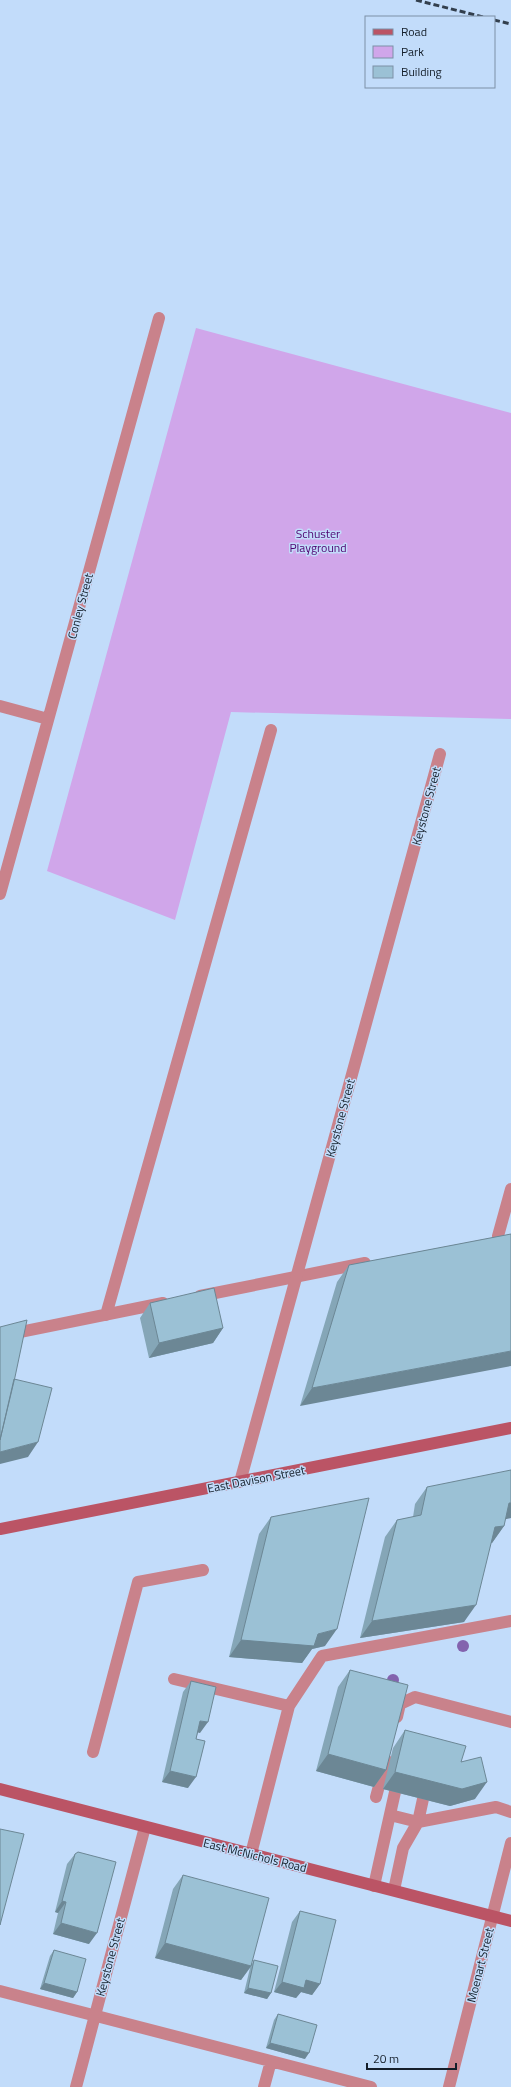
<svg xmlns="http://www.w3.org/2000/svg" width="511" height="2087" font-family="'Titillium Web',sans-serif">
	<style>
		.park { fill: #d0a6ea }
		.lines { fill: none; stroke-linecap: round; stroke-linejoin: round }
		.lane { stroke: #c9828b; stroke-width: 12 }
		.street { stroke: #c9828b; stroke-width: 12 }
		.secondary { stroke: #bb5465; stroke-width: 12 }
		.rail { stroke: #323f4d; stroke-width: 3; stroke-dasharray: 6 3; stroke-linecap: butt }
		.tree { fill: #8363ae }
		.wall { fill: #85a6b7 }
		.shaded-wall { fill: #6c8795 }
		.building { fill: #9bc1d5; stroke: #6c8795 }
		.labels { text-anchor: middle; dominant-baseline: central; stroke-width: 3; stroke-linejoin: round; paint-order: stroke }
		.park-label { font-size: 12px; fill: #4f006f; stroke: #c2dcfa }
		.street-label { font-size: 12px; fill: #141e29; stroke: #c2dcfa }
	</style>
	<rect width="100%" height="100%" fill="#c2dcfa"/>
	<!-- park -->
	<path class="park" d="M 196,328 L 511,413 L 511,719 L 231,712 L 175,920 L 47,871 Z"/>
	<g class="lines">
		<!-- lane -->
		<path class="lane" d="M 498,1236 L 511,1189
			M 200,1296 L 365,1263
			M 106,1315 L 271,730
			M 0,1336 L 163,1303
			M 174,1679 L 289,1706 L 251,1854
			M 289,1706 L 322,1656 L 511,1621
			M 397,1717 L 400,1704 L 415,1697 L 511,1722
			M 93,1752 L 138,1582 L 203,1570
			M 376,1797 L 386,1760
			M 390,1815 L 418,1822 L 496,1807 L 511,1812
			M 374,1886 L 395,1792
			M 394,1890 L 403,1848 L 418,1822 L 423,1799
			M 0,1991 L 371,2087
			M 264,2087 L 271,2061"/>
		<!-- street -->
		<path class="street" d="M 0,706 L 48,719
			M 0,894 L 159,318
			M 240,1482 L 440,754
			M 76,2087 L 145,1827
			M 449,2087 L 511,1843"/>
		<!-- secondary -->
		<path class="secondary" d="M 0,1529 L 511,1428
			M 0,1789 L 511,1921"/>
		<!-- rail -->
		<path class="rail" d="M 416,0 L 483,17
			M 494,20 L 511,24"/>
	</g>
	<!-- trees -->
	<g class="tree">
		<circle cx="463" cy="1646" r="6"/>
		<circle cx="393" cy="1680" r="6"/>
	</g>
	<!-- wall -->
	<path class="wall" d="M 511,1234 L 300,1406 L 337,1282 L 349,1265 Z
		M 150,1303 L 223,1328 L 213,1343 L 149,1358 L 140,1318 Z
		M 427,1487 L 505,1519 L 504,1526 L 492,1543 L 491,1543 L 464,1622 L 360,1638 L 385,1537 L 397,1520 L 413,1517 L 415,1504 Z
		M 271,1517 L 325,1646 L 312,1649 L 302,1663 L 229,1657 L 259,1534 Z
		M 350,1670 L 386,1770 L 374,1787 L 316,1771 L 338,1687 Z
		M 191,1681 L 200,1733 L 198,1732 L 196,1739 L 188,1788 L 162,1782 L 183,1692 Z
		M 405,1730 L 461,1762 L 475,1799 L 450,1806 L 383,1789 L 393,1748 Z
		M 75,1854 L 89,1944 L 53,1934 L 58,1913 L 55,1912 L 67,1864 Z
		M 183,1875 L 252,1964 L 254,1960 L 271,1993 L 267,1999 L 244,1993 L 250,1968 L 241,1980 L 155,1958 L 173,1889 Z
		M 300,1911 L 320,1984 L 312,1995 L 301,1992 L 296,1998 L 274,1992 L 292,1922 Z
		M 54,1950 L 77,1992 L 73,1998 L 40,1989 L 50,1956 Z
		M 278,2014 L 305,2059 L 266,2048 L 274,2020 Z"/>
	<!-- shaded-wall -->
	<path class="shaded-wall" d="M 223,1328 L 213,1343 L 149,1358 L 159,1343 Z
		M 511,1351 L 511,1366 L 300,1406 L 312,1388 Z
		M 38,1442 L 28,1457 L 0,1464 L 0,1452 Z
		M 509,1503 L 511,1503 L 511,1518 L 497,1521 Z
		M 504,1526 L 492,1543 L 483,1544 L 495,1527 Z
		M 476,1605 L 464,1622 L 360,1638 L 372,1621 Z
		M 337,1629 L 325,1646 L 312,1649 L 302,1663 L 229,1657 L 241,1640 L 318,1634 Z
		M 200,1721 L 208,1722 L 200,1733 L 193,1731 Z
		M 328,1754 L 386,1770 L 374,1787 L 316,1771 Z
		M 170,1771 L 196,1777 L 188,1788 L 162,1782 Z
		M 395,1772 L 487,1782 L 475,1799 L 450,1806 L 383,1789 Z
		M 62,1901 L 66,1902 L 58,1913 L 55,1912 Z
		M 61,1923 L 97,1933 L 89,1944 L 53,1934 Z
		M 165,1943 L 251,1966 L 241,1980 L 155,1958 Z
		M 306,1980 L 320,1984 L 312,1995 L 301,1992 L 296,1998 L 274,1992 L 282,1982 Z
		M 44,1983 L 77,1992 L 73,1998 L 40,1989 Z
		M 248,1988 L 271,1993 L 267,1999 L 244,1993 Z
		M 270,2043 L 309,2053 L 305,2059 L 266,2048 Z"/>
	<!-- building -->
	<path class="building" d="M 511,1234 L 511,1351 L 312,1388 L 349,1265 Z
		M 214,1288 L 223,1328 L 159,1343 L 150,1303 Z
		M 27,1320 L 15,1377 L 0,1440 L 0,1327 Z
		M 14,1379 L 52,1388 L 38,1442 L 0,1452 L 0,1440 Z
		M 511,1470 L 511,1503 L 509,1503 L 504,1526 L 495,1527 L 476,1605 L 372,1621 L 397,1520 L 421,1515 L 427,1487 Z
		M 369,1498 L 337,1629 L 318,1634 L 314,1646 L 241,1640 L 271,1517 Z
		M 350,1670 L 408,1685 L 386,1770 L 328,1754 Z
		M 191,1681 L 216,1687 L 208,1722 L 200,1721 L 196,1739 L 205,1741 L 196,1777 L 170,1771 Z
		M 405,1730 L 466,1746 L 461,1762 L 481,1757 L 487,1782 L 462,1789 L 395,1772 Z
		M 0,1829 L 24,1834 L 0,1925 Z
		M 78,1852 L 116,1862 L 97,1933 L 61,1923 L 66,1902 L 62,1901 L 75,1854 Z
		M 183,1875 L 269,1898 L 251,1966 L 165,1943 Z
		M 300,1911 L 336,1920 L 320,1984 L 306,1980 L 304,1988 L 282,1982 Z
		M 54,1950 L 86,1959 L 77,1992 L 44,1983 Z
		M 254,1960 L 278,1966 L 271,1993 L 248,1988 Z
		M 278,2014 L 317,2025 L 309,2053 L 270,2043 Z"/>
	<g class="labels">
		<!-- park labels -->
		<g class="park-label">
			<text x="318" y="533">Schuster<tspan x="318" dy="14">Playground</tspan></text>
		</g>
		<!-- street labels -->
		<g class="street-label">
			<text transform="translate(80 606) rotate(-75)">Conley Street</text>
			<text transform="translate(426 806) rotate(-75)">Keystone Street</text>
			<text transform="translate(340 1118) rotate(-75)">Keystone Street</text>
			<text transform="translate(256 1479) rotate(-11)">East Davison Street</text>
			<text transform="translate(255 1855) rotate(14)">East McNichols Road</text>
			<text transform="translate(110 1957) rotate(-75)">Keystone Street</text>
			<text transform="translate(480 1965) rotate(-76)">Moenart Street</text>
		</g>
	</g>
	<!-- legend -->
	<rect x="365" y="16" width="130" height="72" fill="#c2dcfa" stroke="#7c90a6"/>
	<rect x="373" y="29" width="20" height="6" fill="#bb5465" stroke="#7c90a6"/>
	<text x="401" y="36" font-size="12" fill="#141e29">Road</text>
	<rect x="373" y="46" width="20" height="12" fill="#d0a6ea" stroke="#7c90a6"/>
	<text x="401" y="56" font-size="12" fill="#141e29">Park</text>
	<rect x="373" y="66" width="20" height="12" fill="#9bc1d5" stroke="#7c90a6"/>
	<text x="401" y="76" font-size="12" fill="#141e29">Building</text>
	<!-- scale -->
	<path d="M367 2063v6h89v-6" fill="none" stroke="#141e29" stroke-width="2"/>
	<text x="373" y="2063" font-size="12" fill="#141e29" stroke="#c2dcfa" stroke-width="3" paint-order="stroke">20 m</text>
</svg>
